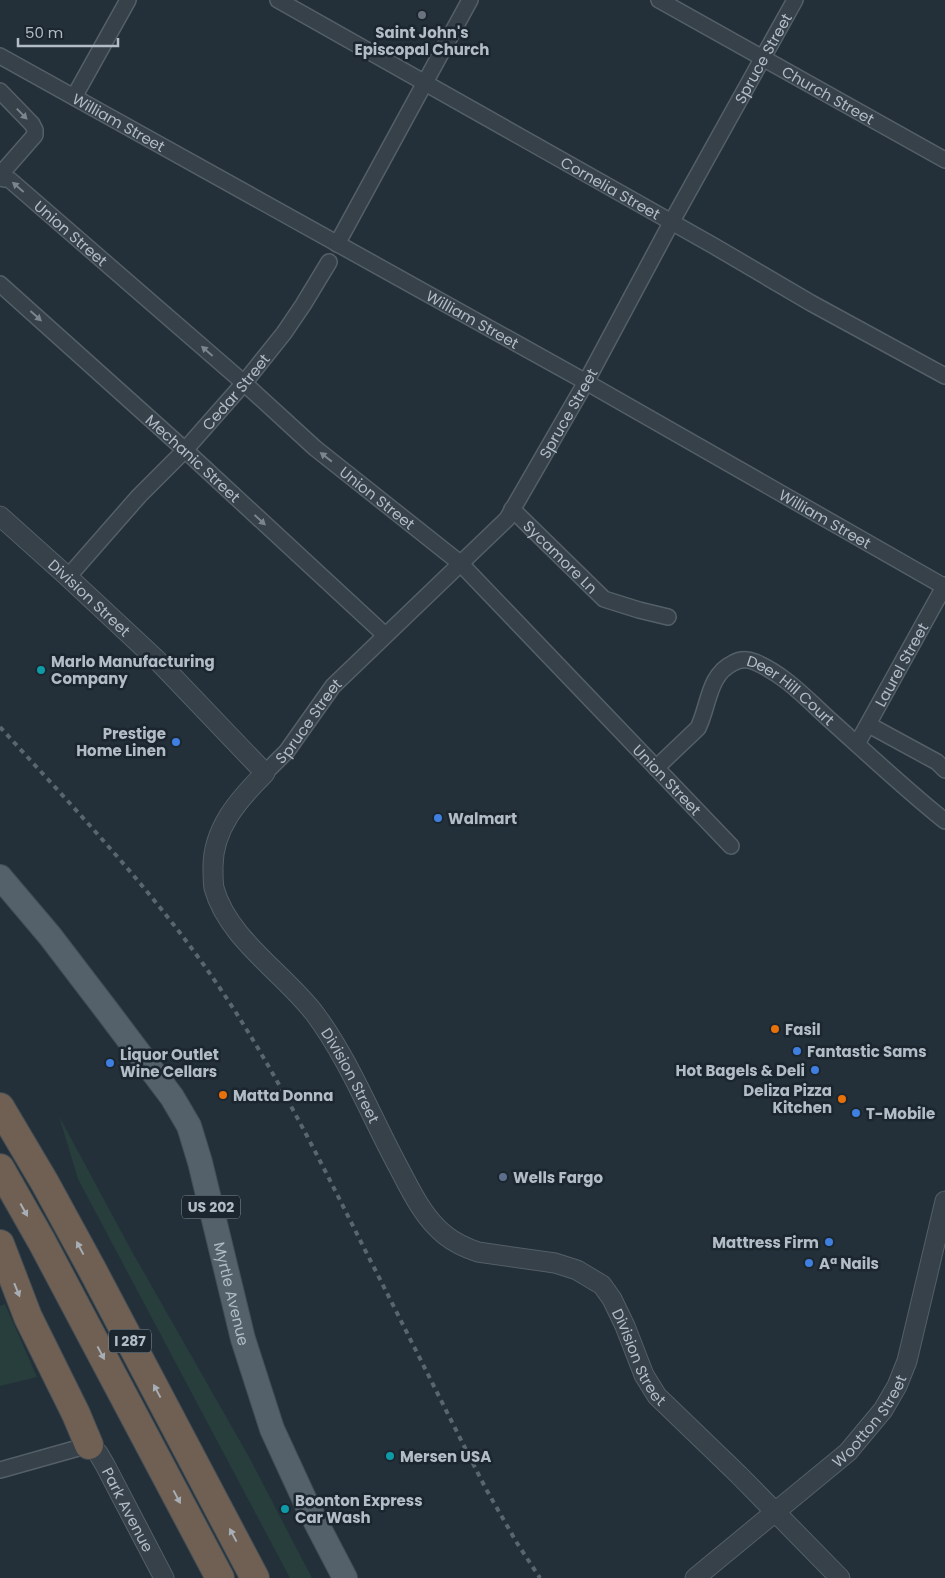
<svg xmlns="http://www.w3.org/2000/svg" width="945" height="1578" font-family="Poppins,sans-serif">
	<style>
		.green { fill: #273e3c }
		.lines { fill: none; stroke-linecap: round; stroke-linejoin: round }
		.minor-casing { stroke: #545f67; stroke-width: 18 }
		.tertiary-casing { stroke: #545f67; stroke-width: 21 }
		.primary-casing { stroke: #424d56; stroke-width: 26 }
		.motorway-casing { stroke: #414c54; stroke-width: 30 }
		.minor { stroke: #36414a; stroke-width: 15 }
		.tertiary { stroke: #36414a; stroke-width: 19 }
		.primary { stroke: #54616a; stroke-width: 24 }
		.motorway { stroke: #6f6053; stroke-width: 28 }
		.rail { stroke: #586671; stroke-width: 4; stroke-dasharray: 5 5; stroke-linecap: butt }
		.oneway { fill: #7a858e }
		.oneway2 { fill: #a7aeb5 }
		.worship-dot { fill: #6b7280; stroke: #1b262e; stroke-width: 2 }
		.culture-dot { fill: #0f9aa8; stroke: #1b262e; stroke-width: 2 }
		.shop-dot { fill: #3f7fe0; stroke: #1b262e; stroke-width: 2 }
		.food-dot { fill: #e8710a; stroke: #1b262e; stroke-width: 2 }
		.service-dot { fill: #5c6f8a; stroke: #1b262e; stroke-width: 2 }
		.labels { text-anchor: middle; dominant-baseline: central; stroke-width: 5; stroke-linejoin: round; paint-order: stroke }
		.shield { fill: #1b262e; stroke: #848f98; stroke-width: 1 }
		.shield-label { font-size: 14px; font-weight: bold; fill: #b1bcc6 }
		.poi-label { font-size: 15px; font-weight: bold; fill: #b1bcc6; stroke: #1b262e; text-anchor: start }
		.street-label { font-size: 15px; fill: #b1bcc6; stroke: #1b262e }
	</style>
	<rect width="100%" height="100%" fill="#233039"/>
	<!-- green -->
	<path class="green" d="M 59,1116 L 130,1248 L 249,1457 L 312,1578 L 290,1578 L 78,1179 Z
		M 5,1304 L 37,1377 L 0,1386 L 0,1306 Z"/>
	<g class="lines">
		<!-- minor casing -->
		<g class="minor-casing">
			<g id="minor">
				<path id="s1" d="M 278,0 L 714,246 L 811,303 L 945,376"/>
				<path id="s2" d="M 659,0 L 945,160"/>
				<path id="s3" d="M 0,56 L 586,382 L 945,587"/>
				<path d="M 0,91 L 32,124 L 35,130 L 35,135 L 0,175"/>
				<path d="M 74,97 L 128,0"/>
				<path id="s4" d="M 0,178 L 10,180 L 244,383 L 315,448 L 460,563 L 731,846"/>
				<path d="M 337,244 L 470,0"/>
				<path id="s5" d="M 0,284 L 185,450 L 385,635"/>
				<path id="s6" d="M 512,509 L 604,599 L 639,610 L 668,617"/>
				<path id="s7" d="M 68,577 L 139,496 L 185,450 L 244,383 L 284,333 L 303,305 L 329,262"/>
				<path d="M 869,725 L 937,762 L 945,770"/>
				<path id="s8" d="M 857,744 L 945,585"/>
				<path id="s9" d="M 656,768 L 698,728 C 709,706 708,675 733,663 C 740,659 748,659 755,662 C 784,674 807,699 830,720 C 868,754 905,789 945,821"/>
				<path id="s10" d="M 265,773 L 287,751 L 333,686 L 507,519 L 586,382 L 671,223 L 795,0"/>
				<path d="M 0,1470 L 89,1445"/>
			</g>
		</g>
		<!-- tertiary casing -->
		<g class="tertiary-casing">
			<g id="tertiary">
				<path id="s11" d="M 0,516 L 68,577 L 158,661 L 265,773 C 239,799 212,829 213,869 C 213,875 213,882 214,888 C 228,939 284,973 315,1014 C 350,1061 372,1119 400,1170 C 412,1193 424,1218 445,1235 C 455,1243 466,1248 478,1252 L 555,1263 L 577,1270 L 602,1285 L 612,1299 L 625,1326 L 644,1375 L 657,1396 L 739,1475 L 840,1578"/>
				<path id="s12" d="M 89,1445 L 98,1453 L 105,1465 L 164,1578"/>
				<path id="s13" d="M 695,1578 L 848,1452 L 883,1410 L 897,1386 L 907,1361 L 945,1201"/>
			</g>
		</g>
		<!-- primary casing -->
		<g class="primary-casing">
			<g id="primary">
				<path id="s14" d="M 0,877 L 50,936 L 108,1012 L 172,1097 L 189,1126 L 200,1162 L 243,1339 L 272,1429 L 307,1505 L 345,1578"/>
			</g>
		</g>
		<!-- motorway casing -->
		<g class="motorway-casing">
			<path id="motorway" d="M 0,1107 L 45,1183 L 93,1271 L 255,1578
				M 0,1168 L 42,1242 L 220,1578
				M 0,1244 L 28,1317 L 76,1414 L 89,1445"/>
		</g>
		<!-- minor -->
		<use href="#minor" class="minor"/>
		<!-- tertiary -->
		<use href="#tertiary" class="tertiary"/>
		<!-- primary -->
		<use href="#primary" class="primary"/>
		<!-- motorway -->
		<use href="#motorway" class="motorway"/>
		<!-- rail -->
		<path class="rail" d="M 0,727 C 82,817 167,905 233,1008 C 282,1084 322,1164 362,1244 C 404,1326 444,1407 486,1489 L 517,1543 L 540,1578"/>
	</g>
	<!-- one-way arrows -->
	<defs><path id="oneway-solid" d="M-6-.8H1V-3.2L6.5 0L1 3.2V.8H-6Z" transform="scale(1.25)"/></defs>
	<g class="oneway">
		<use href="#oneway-solid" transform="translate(22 114) rotate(46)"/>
		<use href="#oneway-solid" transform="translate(18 187) rotate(-139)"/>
		<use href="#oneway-solid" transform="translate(36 316) rotate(42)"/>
		<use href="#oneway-solid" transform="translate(207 351) rotate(-139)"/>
		<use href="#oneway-solid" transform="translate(326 457) rotate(-142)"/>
		<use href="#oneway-solid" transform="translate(260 520) rotate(43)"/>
	</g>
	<g class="oneway2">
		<use href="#oneway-solid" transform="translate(24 1210) rotate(61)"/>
		<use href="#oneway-solid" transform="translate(80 1248) rotate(-118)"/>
		<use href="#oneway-solid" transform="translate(17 1290) rotate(68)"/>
		<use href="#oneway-solid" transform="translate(101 1353) rotate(62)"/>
		<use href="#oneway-solid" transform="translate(157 1391) rotate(-118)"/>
		<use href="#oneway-solid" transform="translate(177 1497) rotate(62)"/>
		<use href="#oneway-solid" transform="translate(233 1535) rotate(-118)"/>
	</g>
	<!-- markers -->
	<circle class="worship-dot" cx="422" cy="15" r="5"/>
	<g class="culture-dot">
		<circle cx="41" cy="670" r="5"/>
		<circle cx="390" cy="1456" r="5"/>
		<circle cx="285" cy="1509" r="5"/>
	</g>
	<g class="shop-dot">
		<circle cx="176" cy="742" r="5"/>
		<circle cx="438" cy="818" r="5"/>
		<circle cx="797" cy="1051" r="5"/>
		<circle cx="110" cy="1063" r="5"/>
		<circle cx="815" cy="1070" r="5"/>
		<circle cx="856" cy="1113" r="5"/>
		<circle cx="829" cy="1242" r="5"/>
		<circle cx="809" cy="1263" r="5"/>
	</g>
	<g class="food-dot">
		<circle cx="775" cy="1029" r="5"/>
		<circle cx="223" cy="1095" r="5"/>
		<circle cx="842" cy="1099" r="5"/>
	</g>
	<circle class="service-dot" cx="503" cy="1177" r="5"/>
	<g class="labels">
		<!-- shield labels -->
		<g class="shield">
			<rect x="182" y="1195.5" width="58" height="23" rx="4"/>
			<rect x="109" y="1329.5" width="42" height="23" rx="4"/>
		</g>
		<g class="shield-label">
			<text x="211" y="1207">US 202</text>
			<text x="130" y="1341">I 287</text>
		</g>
		<!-- poi labels -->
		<g class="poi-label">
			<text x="422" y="32" text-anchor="middle">Saint John's<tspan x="422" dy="17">Episcopal Church</tspan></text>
			<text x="51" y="661">Marlo Manufacturing<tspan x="51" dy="17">Company</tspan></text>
			<text x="166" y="733" text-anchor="end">Prestige<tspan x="166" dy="17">Home Linen</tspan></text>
			<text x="448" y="818">Walmart</text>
			<text x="785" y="1029">Fasil</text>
			<text x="807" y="1051">Fantastic Sams</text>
			<text x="120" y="1054">Liquor Outlet<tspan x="120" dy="17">Wine Cellars</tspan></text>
			<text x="805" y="1070" text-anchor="end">Hot Bagels &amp; Deli</text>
			<text x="832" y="1090" text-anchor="end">Deliza Pizza<tspan x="832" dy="17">Kitchen</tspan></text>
			<text x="233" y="1095">Matta Donna</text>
			<text x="866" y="1113">T-Mobile</text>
			<text x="513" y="1177">Wells Fargo</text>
			<text x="819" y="1242" text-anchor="end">Mattress Firm</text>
			<text x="819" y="1263">Aª Nails</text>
			<text x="400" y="1456">Mersen USA</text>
			<text x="295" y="1500">Boonton Express<tspan x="295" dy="17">Car Wash</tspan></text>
		</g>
		<!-- street labels -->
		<g class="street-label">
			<text stroke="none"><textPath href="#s10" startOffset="879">Spruce Street</textPath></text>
			<text stroke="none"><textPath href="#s2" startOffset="194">Church Street</textPath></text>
			<text stroke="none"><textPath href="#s3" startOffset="136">William Street</textPath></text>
			<text stroke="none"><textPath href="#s1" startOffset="382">Cornelia Street</textPath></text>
			<text stroke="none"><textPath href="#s4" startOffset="91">Union Street</textPath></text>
			<text stroke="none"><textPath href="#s3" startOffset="541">William Street</textPath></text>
			<text stroke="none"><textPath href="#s7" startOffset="250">Cedar Street</textPath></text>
			<text stroke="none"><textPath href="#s10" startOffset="474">Spruce Street</textPath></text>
			<text stroke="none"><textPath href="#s5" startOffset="260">Mechanic Street</textPath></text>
			<text stroke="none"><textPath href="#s4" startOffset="496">Union Street</textPath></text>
			<text stroke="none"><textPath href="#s3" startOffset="946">William Street</textPath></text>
			<text stroke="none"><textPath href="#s6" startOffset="68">Sycamore Ln</textPath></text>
			<text stroke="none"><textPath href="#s11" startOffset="121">Division Street</textPath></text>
			<text stroke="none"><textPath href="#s8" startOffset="91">Laurel Street</textPath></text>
			<text stroke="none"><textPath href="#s9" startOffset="202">Deer Hill Court</textPath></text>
			<text stroke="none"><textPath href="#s10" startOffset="68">Spruce Street</textPath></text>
			<text stroke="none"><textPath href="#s4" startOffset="901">Union Street</textPath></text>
			<text stroke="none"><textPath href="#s11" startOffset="735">Division Street</textPath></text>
			<text stroke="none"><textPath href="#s14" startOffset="486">Myrtle Avenue</textPath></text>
			<text stroke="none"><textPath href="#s11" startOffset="1170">Division Street</textPath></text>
			<text stroke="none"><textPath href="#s13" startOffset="236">Wootton Street</textPath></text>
			<text stroke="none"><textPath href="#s12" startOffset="76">Park Avenue</textPath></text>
		</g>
	</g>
	<!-- scale -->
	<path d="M18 38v8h100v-8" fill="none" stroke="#b1bcc6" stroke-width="2.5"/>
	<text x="25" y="38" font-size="15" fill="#b1bcc6" stroke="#1b262e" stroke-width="4" paint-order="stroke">50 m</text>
</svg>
